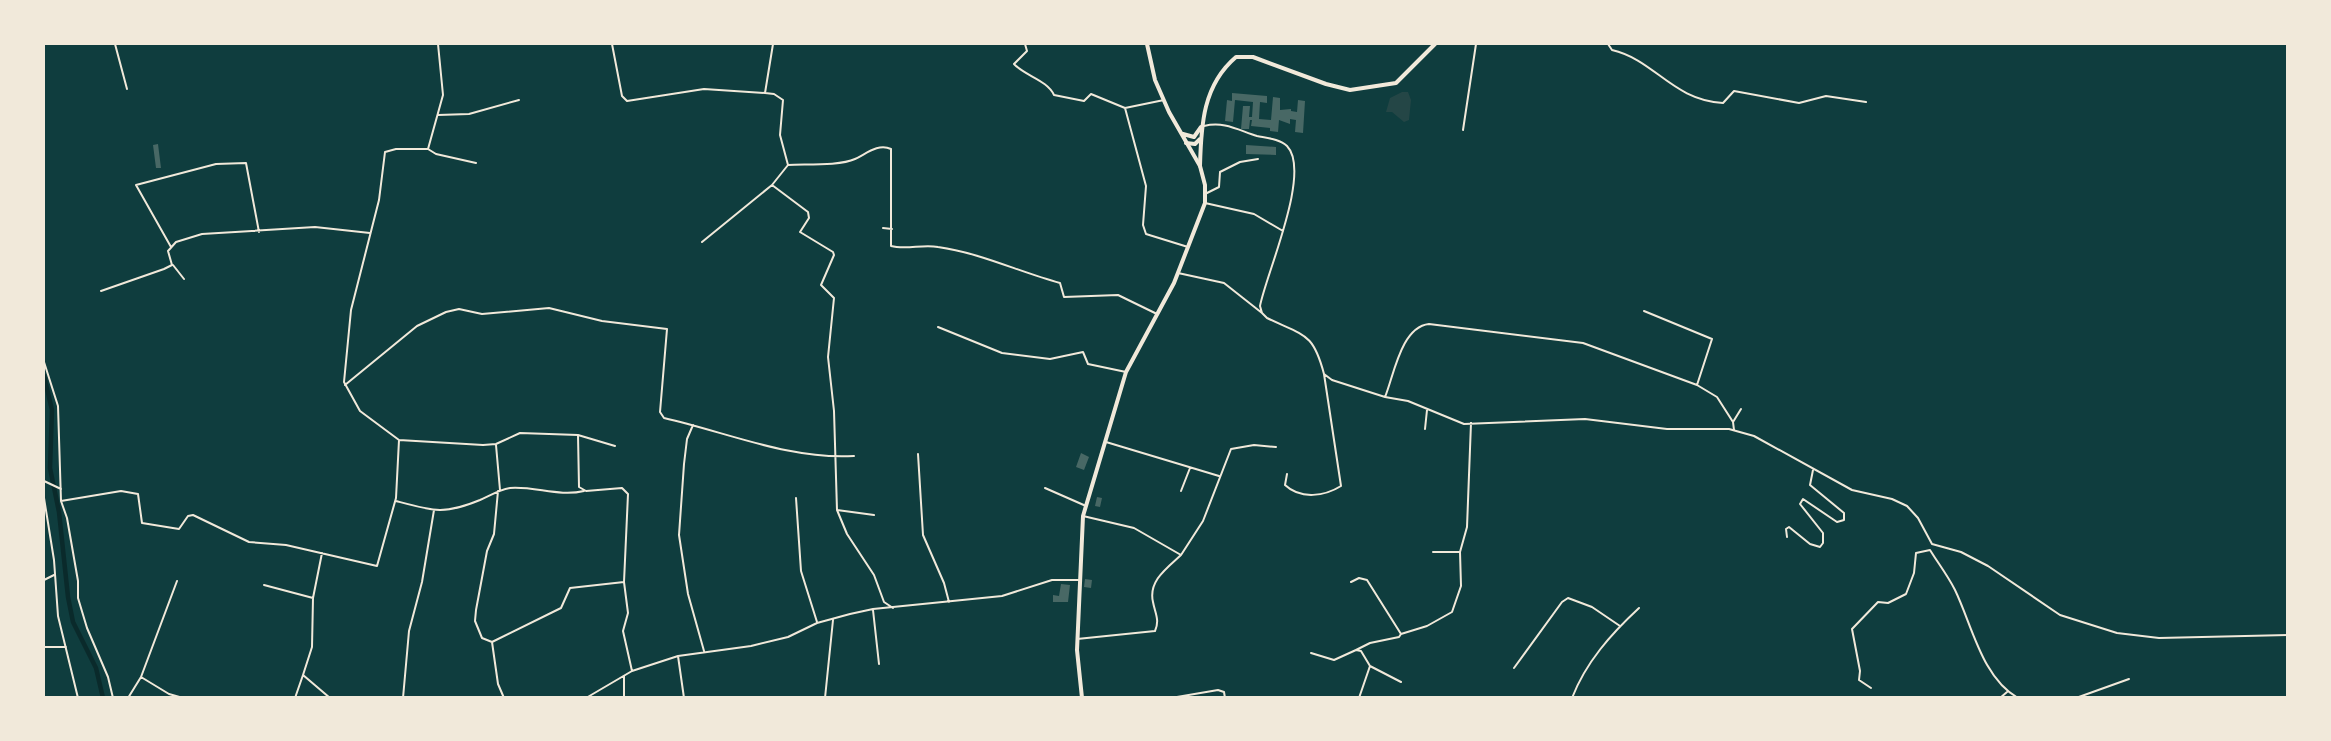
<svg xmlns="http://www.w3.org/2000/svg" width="2331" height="741" font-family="Helvetica,sans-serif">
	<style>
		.green { fill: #244646 }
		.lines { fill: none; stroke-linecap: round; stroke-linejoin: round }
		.canal { stroke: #0a2a2b; stroke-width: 4.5 }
		.building { fill: #486865 }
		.minor { stroke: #f1e9da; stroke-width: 2 }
		.secondary { stroke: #f1e9da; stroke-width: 4 }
		.primary { stroke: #f1e9da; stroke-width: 4 }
	</style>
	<rect width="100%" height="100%" fill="#0f3d3e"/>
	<!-- green -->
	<path class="green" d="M 1402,92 L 1408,92 L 1411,100 L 1409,120 L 1404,122 L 1392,112 L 1386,112 L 1390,98 Z"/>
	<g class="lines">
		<!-- canal -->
		<path class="canal" d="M 44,376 L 52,410 L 50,468 L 59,512 L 68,597 L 73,622 L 96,668 L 103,698"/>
	</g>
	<!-- building -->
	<path class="building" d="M 1232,93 L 1267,96 L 1267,103 L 1260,102 L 1259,119 L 1271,120 L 1273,97 L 1280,98 L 1280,110 L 1291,109 L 1291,111 L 1297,112 L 1298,100 L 1305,101 L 1303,133 L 1295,132 L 1296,120 L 1290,119 L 1290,124 L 1279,120 L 1278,132 L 1270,131 L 1270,128 L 1251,126 L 1252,120 L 1250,120 L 1249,129 L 1241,129 L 1243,106 L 1250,106 L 1249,117 L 1252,117 L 1253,102 L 1235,100 L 1233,122 L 1225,121 L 1227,100 L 1232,101 Z
		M 158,144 L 161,168 L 156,168 L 153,145 Z
		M 1246,145 L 1276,147 L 1276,155 L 1246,154 Z
		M 1081,453 L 1089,457 L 1084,470 L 1076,467 Z
		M 1097,497 L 1102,498 L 1100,507 L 1095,506 Z
		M 1085,579 L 1092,580 L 1091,588 L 1084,587 Z
		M 1061,584 L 1070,585 L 1068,602 L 1053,602 L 1053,595 L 1059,596 Z"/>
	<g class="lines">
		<!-- minor -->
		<path class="minor" d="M 115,44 L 127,89
			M 438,44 L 443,95 L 428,149 L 396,149 L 385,152 L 379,200 L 351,310 L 344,382 L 360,411 L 399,440 L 483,445 L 496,444 L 520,433 L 578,435 L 579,487 L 586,491 L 622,488 L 628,494 L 624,582 L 628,613 L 623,631 L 632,671
			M 612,44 L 622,96 L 627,101 L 704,89 L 765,93
			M 773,44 L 765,93 L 774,94 L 783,100 L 780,135 L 788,165 L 772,185 L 808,212 L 809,218 L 800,232 L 833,252 L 834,255 L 821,285 L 834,298 L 828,357 L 834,411 L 837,510 L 847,534 L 874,575 L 884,602 L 893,608
			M 1025,44 L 1027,51 L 1014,64 C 1025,76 1047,80 1054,95 L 1084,101 L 1091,94 L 1125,108 L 1164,100
			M 1608,44 L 1612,50 C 1655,60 1672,100 1723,103 L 1734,91 L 1799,103 L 1826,96 L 1866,102
			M 1125,108 L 1146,186 L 1143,225 L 1146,234 L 1188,247
			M 438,115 L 469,114 L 519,100
			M 1204,126 C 1224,121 1238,130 1257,136 C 1267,138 1280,139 1287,146 C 1312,172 1266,274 1260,306 L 1262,313 L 1267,318 C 1304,336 1313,332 1324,374 L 1332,380 L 1385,397 L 1408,401 L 1464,424 L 1585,419 L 1667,429 L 1729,429 L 1754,436 L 1852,490 L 1892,499 L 1907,506 L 1918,518 L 1932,544 L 1961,552 L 1988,566 L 2060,615 L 2117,633 L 2159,638 L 2288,635
			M 1463,130 L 1476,44
			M 428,149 L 436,154 L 476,163
			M 788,165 C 806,164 840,166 855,159 C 866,154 878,143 891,149 L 891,246 C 906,250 923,244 938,247 C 981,253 1019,272 1060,283 L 1064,297 L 1118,295 L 1157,314
			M 1205,194 L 1219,187 L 1220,172 L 1240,162 L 1258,159
			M 1205,203 L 1254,214 L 1283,231
			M 883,228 L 892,229
			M 702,242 L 772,185
			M 171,247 L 136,185 L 216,164 L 246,163 L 259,232
			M 173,265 L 184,279
			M 1178,273 L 1224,283 L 1262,313
			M 101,291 L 164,269 L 172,265 L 168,251 L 176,242 L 202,234 L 315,227 L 370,233
			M 1644,311 L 1712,339 L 1697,385
			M 938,327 L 1002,353 L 1050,359 L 1083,352 L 1088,364 L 1126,372
			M 44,362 L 58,406 L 61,501 L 67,518 L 78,581 L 78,598 L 87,628 L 108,677 L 113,698
			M 345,385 L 417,326 L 446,312 L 459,309 L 482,314 L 549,308 L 602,321 L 667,329 L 660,412 L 664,418 C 726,432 790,460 854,456
			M 1385,397 C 1394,375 1401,327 1429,324 L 1583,343 L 1697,385 L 1717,397 L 1733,422 L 1734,430
			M 1733,422 L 1741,409
			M 693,425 L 687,439 L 684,464 L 679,535 L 688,594 L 704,651
			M 1425,429 L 1427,410
			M 578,435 L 615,446
			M 1106,442 L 1219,476
			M 496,445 L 500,490
			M 918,454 L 923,535 L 944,583 L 949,602
			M 1287,474 L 1285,485 C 1301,500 1325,496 1341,486 L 1324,374
			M 44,481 L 61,489
			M 1045,488 L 1086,506
			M 498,491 L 494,534 L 487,551 L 476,610 L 475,621 L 482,638 L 492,642 L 498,684 L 504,698
			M 1181,491 L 1190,468
			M 44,498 L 54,560 L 58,616 L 78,698
			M 796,498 L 801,571 L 817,622
			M 61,501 L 121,491 L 138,494 L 142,523 L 179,529 L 188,516 L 193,515 L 249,542 L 286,545 L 377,566 L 396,498 L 399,440
			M 396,501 C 433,511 444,515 480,500 C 491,495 499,490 510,488 C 535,486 559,497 584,491
			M 837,510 L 874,515
			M 1787,537 L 1786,529 L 1789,527 L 1810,544 L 1820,547 L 1823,543 L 1823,533 L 1800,504 L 1803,499 L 1837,522 L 1844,520 L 1844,513 L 1810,485 L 1813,470
			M 1433,552 L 1460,552
			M 322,553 L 313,598 L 312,647 L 303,675 L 330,698
			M 1181,555 L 1203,521 L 1231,449 L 1254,445 L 1276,447
			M 44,580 L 54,575
			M 1351,582 L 1359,578 L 1367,580 L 1401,634
			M 264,585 L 313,598
			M 873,610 L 879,664
			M 1077,639 L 1155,631 C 1160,620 1155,613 1153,602 C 1148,581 1167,568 1181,555 L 1134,528 L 1083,516
			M 492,642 L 561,608 L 570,588 L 624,582
			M 44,647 L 66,647
			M 1311,653 L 1334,660 L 1356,650
			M 678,656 L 684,698
			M 1514,668 L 1562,602 L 1568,598 L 1592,607 L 1620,626
			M 624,676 L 624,698
			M 141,677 L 169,694 L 183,698
			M 1401,682 L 1370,666 L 1361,651 L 1356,650 L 1370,643 L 1399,637 L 1401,634 L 1427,626 L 1452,612 L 1461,586 L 1460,552 L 1467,527 L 1471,423
			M 1871,688 L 1859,680 L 1860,671 L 1852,629 L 1878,602 L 1888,603 L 1906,594 L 1914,573 L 1916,553 L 1930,550 C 1938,563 1948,576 1955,590 C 1972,625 1982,678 2018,698
			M 128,698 L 141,677 L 177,581
			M 295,698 L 303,675
			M 403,698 L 409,631 L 422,582 L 434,510
			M 586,698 L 632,671 L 678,656 L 751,646 L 788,637 L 817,623 L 850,614 L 873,609 L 1002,596 L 1052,580 L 1079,580
			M 825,698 L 833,620
			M 1171,698 L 1218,690 L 1224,692 L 1225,698
			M 1359,698 L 1370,666
			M 1572,698 C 1586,662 1611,634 1639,608
			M 2000,698 L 2007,692
			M 2076,698 L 2129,679"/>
		<!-- secondary -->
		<path class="secondary" d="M 1186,143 L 1195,144 L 1200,139
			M 1200,166 C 1201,125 1203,85 1236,57 L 1253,57 L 1326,84 L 1350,90 L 1396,83 L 1435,44"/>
		<!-- primary -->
		<path class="primary" d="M 1183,134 L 1194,137 L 1201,127
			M 1082,698 L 1077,650 L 1083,516 L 1126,372 L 1174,283 L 1205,203 L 1205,185 L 1200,166 L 1169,112 L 1155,80 L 1147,44"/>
	</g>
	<!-- border -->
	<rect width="2331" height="741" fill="none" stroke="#f1e9da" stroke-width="90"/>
</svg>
